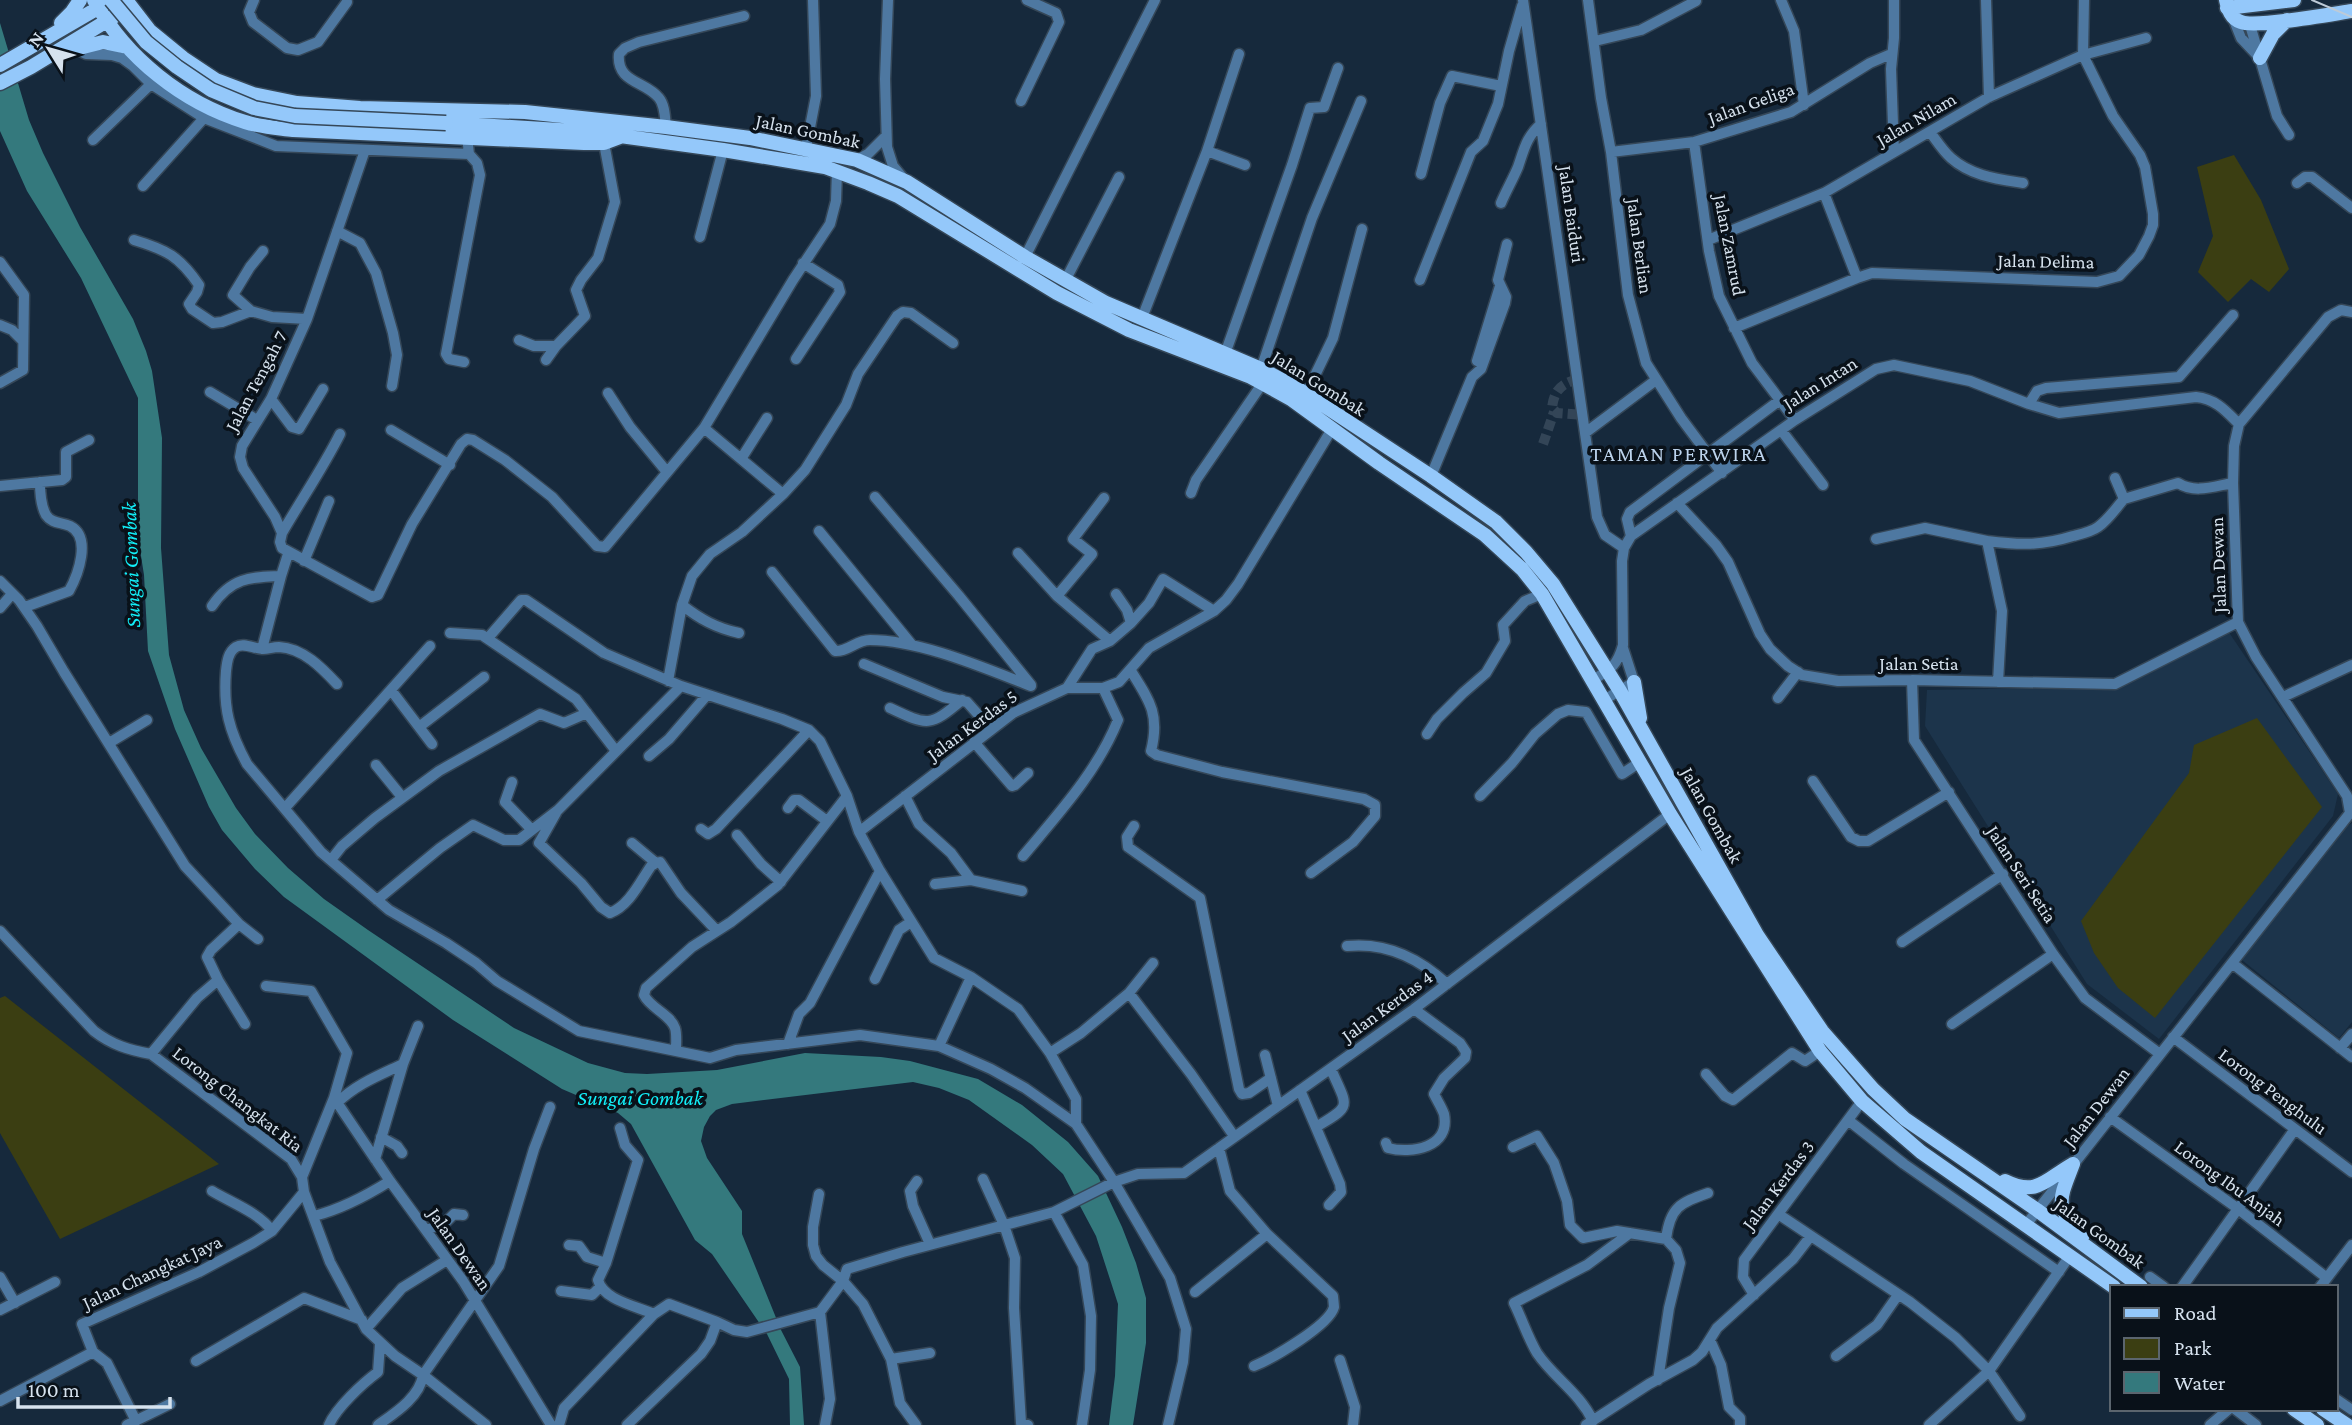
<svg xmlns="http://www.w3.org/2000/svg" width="2352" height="1425" font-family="'Crimson Pro',serif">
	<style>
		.built { fill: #1c344b }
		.green { fill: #3b3e12 }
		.water { fill: #34797d }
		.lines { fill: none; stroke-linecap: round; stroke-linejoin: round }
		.minor-tunnel { stroke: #334557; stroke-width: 10; stroke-dasharray: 10 5; stroke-linecap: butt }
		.minor-casing { stroke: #354758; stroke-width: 13 }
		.major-casing { stroke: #354758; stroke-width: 17 }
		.minor { stroke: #4e78a1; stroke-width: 10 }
		.major { stroke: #94c8fa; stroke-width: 14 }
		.tram { stroke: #bdcad7; stroke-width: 2 }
		.major-bridge-casing { stroke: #354758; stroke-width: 17; stroke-linecap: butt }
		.major-bridge { stroke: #94c8fa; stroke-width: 14 }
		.labels { text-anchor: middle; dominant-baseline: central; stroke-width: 7; stroke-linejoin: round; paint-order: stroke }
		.street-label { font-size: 19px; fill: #d6e2ee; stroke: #091119 }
		.neighbourhood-label { font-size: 21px; letter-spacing: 2px; fill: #bcd3ec; stroke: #091119 }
		.water-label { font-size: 21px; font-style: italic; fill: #12eef7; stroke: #091119 }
	</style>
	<rect width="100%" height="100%" fill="#16293c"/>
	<!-- built -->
	<path class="built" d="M 2228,631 L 2338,794 L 2333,816 L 2159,1039 L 2087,984 L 1925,726 L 1927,690 L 2116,687 Z
		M 2352,823 L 2352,1022 L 2339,1038 L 2242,960 L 2343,829 Z"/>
	<!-- green -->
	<path class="green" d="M 2234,155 L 2261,200 L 2289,269 L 2269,292 L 2251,279 L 2228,302 L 2198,272 L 2213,236 L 2197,167 Z
		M 2257,718 L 2322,807 L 2155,1018 L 2118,988 L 2094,953 L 2081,921 L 2189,773 L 2194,745 Z
		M 5,996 L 219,1164 L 60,1239 L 0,1133 L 0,998 Z"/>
	<!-- water -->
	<path class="water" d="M 0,23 L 29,120 L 43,153 L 80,227 L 133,319 L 146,351 L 152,371 L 162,438 L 161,548 L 169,655 L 184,710 L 201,748 L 236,808 L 255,834 L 288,868 L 324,899 L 368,930 L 514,1028 L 588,1063 L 625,1073 L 647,1074 L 717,1070 L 805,1053 L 881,1057 L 910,1061 L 978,1079 L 1022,1105 L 1068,1142 L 1098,1176 L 1122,1227 L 1136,1263 L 1146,1298 L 1146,1343 L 1133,1425 L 1109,1425 L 1115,1376 L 1118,1304 L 1096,1236 L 1063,1174 L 1032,1145 L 969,1100 L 939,1088 L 913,1082 L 732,1104 L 716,1110 L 710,1116 L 704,1127 L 701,1141 L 707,1158 L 742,1211 L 742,1234 L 781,1330 L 800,1367 L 804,1425 L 790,1425 L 789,1379 L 767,1334 L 712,1254 L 695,1240 L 631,1124 L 618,1113 L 562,1089 L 453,1020 L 284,897 L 255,869 L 222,830 L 209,807 L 175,729 L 148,651 L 144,575 L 138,537 L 138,398 L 81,278 L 27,191 L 0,131 Z"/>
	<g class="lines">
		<!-- minor-tunnel -->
		<path class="minor-tunnel" d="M 1578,379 C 1561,384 1554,390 1552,408 L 1557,413 L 1583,415
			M 1543,444 L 1554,412"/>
		<!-- minor casing -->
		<g class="minor-casing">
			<path id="minor" d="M 254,0 L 249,12 L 253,22 L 287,48 L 298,50 L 318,42 L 347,2
				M 888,0 L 885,79 L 887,147 L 893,166 L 903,178
				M 1523,0 L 1597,517 L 1605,535 L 1624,548
				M 1588,0 L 1601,98 L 1611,152 L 1628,295 L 1646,363 L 1681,418 L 1722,473
				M 1781,0 L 1794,31 L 1804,105
				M 1986,0 L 1989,97
				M 2233,18 L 2241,38 L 2258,56
				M 2250,25 L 2277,116 L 2289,135
				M 1595,41 L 1641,30 L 1696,1
				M 76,49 L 86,54 L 112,55 L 122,58 L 133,66 L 151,84 L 204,118 L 276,146 L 469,154 L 467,136
				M 1021,101 L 1059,22 L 1056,13 L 1027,0
				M 666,127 C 665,118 665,105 659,98 C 646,81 616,83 619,54 L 625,48 L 639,42 L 744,16
				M 1930,132 C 1936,140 1943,151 1951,158 C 1971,176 1998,179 2023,183
				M 93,140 L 151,84
				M 1694,142 L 1709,251 L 1719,296 L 1752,363 L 1795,420
				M 806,148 L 816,96 L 813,0
				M 365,150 L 307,319 L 271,399 L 242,446 L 240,457 L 243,468 L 275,517 L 282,533 L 280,542 L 282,548 L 372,597 L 378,595 L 412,524 L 461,444 L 467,439 L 473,440 L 505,460 L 552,497 L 597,546 L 605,547 L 704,428 L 793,280 L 830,224 L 836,201 L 837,171
				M 1207,151 L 1245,165
				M 1611,152 L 1694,142 L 1791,112 L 1870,63 L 1891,54
				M 1894,152 L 1891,69 L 1894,38 L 1894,0
				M 857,160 L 868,154 L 886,136
				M 1421,174 L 1440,103 L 1452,76 L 1501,86
				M 2297,183 L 2305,177 L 2312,177 L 2352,208
				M 143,186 L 204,118
				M 1824,193 L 1857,278
				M 1501,203 C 1506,191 1513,179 1518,167 C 1524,150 1526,137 1541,124
				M 337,231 L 360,243 L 376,273 L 393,333 L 397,355 L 392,386
				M 700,237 L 723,150
				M 134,240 C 167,250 179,256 199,285 L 197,292 L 189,304 L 192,309 L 213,323 L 222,322 L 251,311 L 272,317 L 307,319
				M 1708,240 L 1824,193 L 1989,97 L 2083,55 L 2146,38
				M 1025,257 L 1155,0
				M 0,262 L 24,295 L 23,370 L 0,383
				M 1420,280 L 1471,152 L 1483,141 L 1498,104 L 1509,51 L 1522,6
				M 1065,281 L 1119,177
				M 251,311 L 233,295 L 250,267 L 263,251
				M 1142,318 L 1207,151 L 1239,54
				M 0,325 L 12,330 L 22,340
				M 1734,328 L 1857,278 L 1872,273 L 2097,282 L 2119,276 L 2139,255 L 2149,236 L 2153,225 L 2153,214 L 2145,167 L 2140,155 L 2113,116 L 2083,55 L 2084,0
				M 519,340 L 534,346 L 556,346
				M 1225,354 L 1292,165 L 1310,108 L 1324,107 L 1338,68
				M 796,359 L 840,292 L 838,285 L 803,263
				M 546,360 L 556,346 L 585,316 L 576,290 L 581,280 L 598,258 L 615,202 L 604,143
				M 1477,361 L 1500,286
				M 464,362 L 449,359 L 446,354 L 480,175 L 477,163 L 469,154
				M 1261,369 L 1312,218 L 1361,101
				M 210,392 L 257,420
				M 608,393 L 630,427 L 667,472
				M 1306,394 L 1333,338 L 1362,229
				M 271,399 L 292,427 L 299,429 L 323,389
				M 2029,404 L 2037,391 L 2046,388 L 2179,377 L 2233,315
				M 704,428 L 783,494
				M 391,430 L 450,465
				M 1781,430 L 1823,485
				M 1585,433 L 1656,380
				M 741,459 L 767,418
				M 1431,476 L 1472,377 L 1481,369 L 1505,303 L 1506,297 L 1498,280 L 1507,244
				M 2115,478 L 2124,499 L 2178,483 C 2195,494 2215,486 2233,483
				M 0,486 L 62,480 L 66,477 L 66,452 L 89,440
				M 1191,493 L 1196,480 L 1262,384
				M 875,497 L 959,596 L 1031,685
				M 1677,503 L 1716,545 L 1728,562 L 1760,634 L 1770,649 L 1788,666 L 1802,675 L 1838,681 L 1912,680 L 2115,684 L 2238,622
				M 819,531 L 912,645
				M 282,533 C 301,500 323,468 340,434
				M 1631,536 L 1627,519 L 1630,512 L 1780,400
				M 1876,539 L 1925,528 L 1987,541 L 2002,611 L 1998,682
				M 1987,541 C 2019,545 2041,546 2073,536 C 2081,534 2091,532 2098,527 C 2109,519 2115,509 2124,499
				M 1018,553 L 1057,596 L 1110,641
				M 304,561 L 329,501
				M 772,572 L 835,651 C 848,652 856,640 870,640 C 920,640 984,668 1031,686
				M 0,581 L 19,600 L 37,626 L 64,672 L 185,866 L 239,924 L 258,939
				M 1057,596 L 1092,554 L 1073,539 L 1104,498
				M 682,605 C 700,619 716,628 739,633
				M 212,606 C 231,578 249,577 281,576 L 288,554
				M 25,607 L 69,591 C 78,575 92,537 70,526 C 62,522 52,524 46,515 C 41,506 40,492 40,482
				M 0,608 L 12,594
				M 1131,623 L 1149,603 L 1163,579 L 1214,611
				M 450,633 L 482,635 L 576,699 L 616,751
				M 488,638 L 521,600 L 526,600 L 604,653 L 681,686 L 782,719 L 809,730 L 820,741 L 847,796 L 859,832 L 880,871 L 934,958 L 971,977 L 1018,1009 L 1050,1053 L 1076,1099 L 1076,1124
				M 262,649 L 281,576
				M 864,664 L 943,697 L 967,702 L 991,729
				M 1131,671 C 1150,701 1160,715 1151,751 L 1157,755 L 1222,772 L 1364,799 L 1375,805 L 1375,816 L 1353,842 L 1311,873
				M 1593,680 C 1611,669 1617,666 1623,645 L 1622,561 L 1624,548 L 1631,536 L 1795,420 L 1876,369 L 1894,365 L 1970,381 L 2029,404 L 2059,413 L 2196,397 C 2216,399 2226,411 2239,424
				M 1912,680 L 1914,740 L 2053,954 L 2085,998 L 2160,1054
				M 668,681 L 682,605 L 692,576 L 710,554 L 742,532 L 783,494 L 805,470 L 846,405 L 858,374 L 897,316 L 903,312 L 911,313 L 953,343
				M 337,684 C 322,668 303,648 279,647 C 273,647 268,649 263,649 C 254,649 244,642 236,647 C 228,652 227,662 226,671 C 223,708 229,731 247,764 L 321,852 L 389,910 L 446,943 L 476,963 L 497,981 L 579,1031 L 710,1058 L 736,1050 L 860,1035 L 939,1046 L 991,1069 L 1025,1088 L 1076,1124 L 1114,1182 L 1170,1278 L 1186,1329 L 1183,1362 L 1168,1425
				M 1067,688 L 1092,649 L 1110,641 L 1131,623 L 1127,610 L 1116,594
				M 391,690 L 432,744
				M 2283,697 L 2352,665
				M 1778,698 L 1798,672
				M 1604,700 L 1634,682 L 1623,648
				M 890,708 C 928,726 930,727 962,700
				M 419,727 L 484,677
				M 1427,734 L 1437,719 L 1463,693 L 1486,673 L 1505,641 L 1503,625 L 1525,601 L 1542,594
				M 974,742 L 1012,786 L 1015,785 L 1028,773
				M 109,743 L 147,720
				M 649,756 L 669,739 L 707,695
				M 376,765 L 402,797
				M 1813,781 L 1851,837 L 1859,841 L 1868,841 L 1949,792
				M 512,782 L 505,802 L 531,829
				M 905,796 L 919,824 L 951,853 L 971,880 L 1022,891
				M 1480,796 L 1512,763 L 1535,734 L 1558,714 L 1568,710 L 1586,712 L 1622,774 L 1640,762
				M 285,808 L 430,646
				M 788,808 L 794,800 L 799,800 L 827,821
				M 556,813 L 539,843 L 581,883 L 601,907 L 610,913 C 629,906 640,882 651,866 L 656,863
				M 1134,826 L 1127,837 L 1128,847 L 1200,898 L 1239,1089 L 1242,1094 L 1249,1093 L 1271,1078
				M 701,829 L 708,834 L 716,829 L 809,730
				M 859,832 L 1013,713 L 1067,688 L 1103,688 L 1119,682 L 1149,648 L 1214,611 L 1226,600 L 1238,584 L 1332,429
				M 737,835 L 761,864 L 781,882
				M 632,843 L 656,863 L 660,862 L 681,893 L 717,931
				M 1023,856 C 1058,814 1097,772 1118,720 L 1103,688
				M 331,860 L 342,846 L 375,818 L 439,771 L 540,714 L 564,723 L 587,713
				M 935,884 L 971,880
				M 377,900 L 440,848 L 473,825 L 504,840 L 519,840 L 558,810 L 681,686
				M 0,931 L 94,1031 C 112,1045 129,1050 151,1054 L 291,1159 L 302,1177 L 304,1192 L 330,1262 L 366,1329 L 395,1356 L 423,1375 L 486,1425
				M 1902,942 L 2003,874
				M 1347,946 C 1386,942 1419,958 1447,984
				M 2232,963 L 2352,1057
				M 875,979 L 899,930 L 911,922
				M 218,980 L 207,957 L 211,950 L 239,924
				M 266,986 L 311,991 L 347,1053 L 334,1098 L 302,1177
				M 1129,993 L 1191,1074 L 1234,1136
				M 1952,1024 L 2053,954
				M 2173,1037 L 2352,1172
				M 788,1044 L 799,1014 L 810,1003 L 880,871
				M 939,1046 L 971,977
				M 2340,1048 L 2352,1034
				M 676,1050 C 676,1043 677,1034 675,1028 C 670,1014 650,1008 644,995 L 646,988 L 692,947 L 731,922 L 778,885 L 847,796
				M 1050,1053 L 1081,1033 L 1129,993 L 1153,963
				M 151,1054 L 197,998 L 218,980 L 245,1024
				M 1265,1055 L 1278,1106
				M 1706,1074 L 1725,1096 L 1733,1100 L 1792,1053 L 1805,1061 L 1820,1051
				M 1300,1090 L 1340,1184 L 1341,1192 L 1329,1205
				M 334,1098 L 390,1181 L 463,1281 L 551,1425
				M 337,1103 C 356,1084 380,1075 403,1064
				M 2110,1117 L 2237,1208 L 2327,1278
				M 1848,1120 L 1904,1164 L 2059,1272
				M 1316,1127 C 1354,1105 1347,1107 1331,1069
				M 620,1128 L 625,1145 L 638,1160 L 606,1263 L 598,1280 C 603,1300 636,1306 654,1314
				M 381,1137 L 397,1146 L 402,1153
				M 1386,1143 L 1388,1148 C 1411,1154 1451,1148 1444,1114 C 1442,1108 1437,1100 1434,1094 L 1444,1078 L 1465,1058 L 1466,1052 L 1460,1043 L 1414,1009
				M 1513,1147 L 1537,1136 L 1554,1163 L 1567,1201 L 1570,1225 L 1583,1238 L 1617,1231 L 1666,1239 L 1676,1250 L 1680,1263 L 1669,1308 L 1658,1380
				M 1219,1148 L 1230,1191 L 1267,1234 L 1333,1296 C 1333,1297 1334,1306 1334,1307 C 1329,1326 1271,1359 1254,1366
				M 375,1159 L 403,1064 L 418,1026
				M 983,1179 L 1004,1225 L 1015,1258 L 1014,1308 L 1021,1423 L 1028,1425
				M 917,1181 L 910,1191 L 913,1206 L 930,1244
				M 212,1191 C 230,1202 260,1213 272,1231
				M 819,1194 L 813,1227 L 813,1245 L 816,1256 L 823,1265 L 843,1281 L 863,1304 L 891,1359 L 900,1403 L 916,1425
				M 1054,1212 L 1083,1265 L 1091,1316 L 1090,1370 L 1082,1425
				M 1778,1214 L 1910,1302 L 1956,1338 L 1989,1371 L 2020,1416
				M 314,1216 C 342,1209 366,1196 390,1181
				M 2025,1226 L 2350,813 L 2347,796 L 2256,657 L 2238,622 L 2233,483 L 2234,446 L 2239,424 L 2328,317 L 2341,310 L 2352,312
				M 427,1230 L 446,1222 L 454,1214 L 463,1215
				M 1666,1239 C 1670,1207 1680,1203 1708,1193
				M 569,1245 L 579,1246 L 587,1257 L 606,1263
				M 0,1277 L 15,1303
				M 2150,1277 L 2164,1287
				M 2182,1287 L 2295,1129
				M 2320,1287 L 2352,1245
				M 561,1291 L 592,1295 L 600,1287
				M 1195,1292 L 1267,1234
				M 1754,1295 L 1743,1277 L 1744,1260 L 1862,1101
				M 0,1310 L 55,1282
				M 820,1312 L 830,1399 L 825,1425
				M 366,1329 L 402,1288 L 447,1260
				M 1710,1340 L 1721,1365 L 1729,1407 L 1740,1418 L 1740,1425
				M 93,1352 L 82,1324 L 199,1272 L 253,1243 L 272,1231 L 304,1192
				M 93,1352 L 107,1363 L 136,1421
				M 1836,1356 L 1877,1325 L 1898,1295
				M 891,1359 L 930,1353
				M 1340,1360 L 1355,1407 L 1353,1425
				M 196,1361 L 304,1298 L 362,1320
				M 2336,1399 L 2352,1410
				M 0,1401 L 93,1352
				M 2235,1409 L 2256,1425
				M 1593,1421 C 1579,1392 1554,1378 1537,1353 C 1528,1338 1522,1319 1514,1303 L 1587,1265 L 1630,1233
				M 127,1425 L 170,1404
				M 329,1425 C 336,1408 363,1383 378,1372 L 380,1344
				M 378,1425 C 395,1413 420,1397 423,1375 L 499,1266 L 534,1149 L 550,1107
				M 559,1425 L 564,1408 L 654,1314 L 669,1304 L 717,1322 L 734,1330 L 747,1332 L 820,1312 L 843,1281 L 847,1269 L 903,1252 L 1054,1212 L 1114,1182 L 1138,1174 L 1184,1173 L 1414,1009 L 1670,814
				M 627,1425 L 701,1354 L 710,1341 L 717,1322
				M 1586,1425 L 1649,1384 L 1693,1360 L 1702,1352 L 1717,1328 L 1793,1259 L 1810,1237
				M 1929,1425 L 1989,1371 L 2069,1257
				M 2210,1425 L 2229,1409"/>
		</g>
		<!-- major casing -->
		<g class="major-casing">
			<path id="major" d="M 94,0 C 126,58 183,103 245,122 C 260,127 278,128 293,130 L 584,143 L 604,143 L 620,137
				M 126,0 L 150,31 L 183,58 L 216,80 L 253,94 L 297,103 L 360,108 L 525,112 L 666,127 L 750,138 L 857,160 L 907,182 L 1025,257 L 1106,303 L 1261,369 L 1297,388 L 1431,476 L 1496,522 L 1526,552 L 1553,584 L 1620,691 L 1757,935 L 1822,1031 L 1873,1089 L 1905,1119 L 2037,1210 L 2141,1287
				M 2226,0 C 2228,9 2231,19 2241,22 C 2255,28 2332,14 2352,11
				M 2227,8 L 2294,0
				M 61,23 L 72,12 L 80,0
				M 67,51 L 103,42 L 127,47
				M 2260,58 L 2273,34 L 2287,20
				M 0,65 L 105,4
				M 0,83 L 31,67 L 115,16
				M 446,123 L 591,132 L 723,150 L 825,167 L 868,183 L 898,196 L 1057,293 L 1129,330 L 1251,377 L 1291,399 L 1379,463 L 1485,535 L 1522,569 L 1542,594 L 1670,814 L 1820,1051 L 1862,1101 L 1921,1152 L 2114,1287
				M 1634,682 L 1640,718
				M 2073,1164 C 2058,1203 2055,1204 2082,1238
				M 2005,1181 C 2038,1197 2046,1179 2073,1164
				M 2294,1409 L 2317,1425
				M 2323,1409 L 2347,1425"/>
		</g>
		<!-- minor -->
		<use href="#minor" class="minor"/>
		<!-- major -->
		<use href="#major" class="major"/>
		<!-- tram -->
		<path class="tram" d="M 2312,0 L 2352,17"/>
		<!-- major-bridge casing -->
		<g class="major-bridge-casing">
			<path id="major-bridge" d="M 111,0 L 146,42 L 177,67 L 211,90 L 254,108 L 295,116 L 446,123"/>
		</g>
		<!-- major-bridge -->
		<use href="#major-bridge" class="major-bridge"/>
	</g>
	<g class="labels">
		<!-- street labels -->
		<g class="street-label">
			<text transform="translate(1751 103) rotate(-20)">Jalan Geliga</text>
			<text transform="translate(1916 119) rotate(-30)">Jalan Nilam</text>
			<text transform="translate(808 131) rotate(12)">Jalan Gombak</text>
			<text transform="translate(1572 214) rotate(82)">Jalan Baiduri</text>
			<text transform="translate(1730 245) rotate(79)">Jalan Zamrud</text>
			<text transform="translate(1640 246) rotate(82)">Jalan Berlian</text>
			<text transform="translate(2046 261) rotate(1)">Jalan Delima</text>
			<text transform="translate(256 381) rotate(-62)">Jalan Tengah 7</text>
			<text transform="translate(1319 383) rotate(32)">Jalan Gombak</text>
			<text transform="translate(1820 383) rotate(-32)">Jalan Intan</text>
			<text transform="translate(2218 565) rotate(-92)">Jalan Dewan</text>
			<text x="1919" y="663">Jalan Setia</text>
			<text transform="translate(972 725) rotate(-36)">Jalan Kerdas 5</text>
			<text transform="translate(1712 815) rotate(61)">Jalan Gombak</text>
			<text transform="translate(2022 874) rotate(57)">Jalan Seri Setia</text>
			<text transform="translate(1387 1006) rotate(-36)">Jalan Kerdas 4</text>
			<text transform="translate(2273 1091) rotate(37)">Lorong Penghulu</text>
			<text transform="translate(238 1099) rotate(38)">Lorong Changkat Ria</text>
			<text transform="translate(2096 1107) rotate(-52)">Jalan Dewan</text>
			<text transform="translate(2230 1183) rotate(36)">Lorong Ibu Anjah</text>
			<text transform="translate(1778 1185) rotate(-53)">Jalan Kerdas 3</text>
			<text transform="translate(2100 1233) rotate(36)">Jalan Gombak</text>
			<text transform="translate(460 1249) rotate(55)">Jalan Dewan</text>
			<text transform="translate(152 1272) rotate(-25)">Jalan Changkat Jaya</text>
		</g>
		<!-- neighbourhood labels -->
		<g class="neighbourhood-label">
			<text x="1679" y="454">TAMAN PERWIRA</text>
		</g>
		<!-- water labels -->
		<g class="water-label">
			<text transform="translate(131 565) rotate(-92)">Sungai Gombak</text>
			<text x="640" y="1098">Sungai Gombak</text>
		</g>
	</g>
	<!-- legend -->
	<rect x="2110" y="1285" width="228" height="126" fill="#091119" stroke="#5b656e" stroke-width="2"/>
	<rect x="2124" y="1308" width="35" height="10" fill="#94c8fa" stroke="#5b656e" stroke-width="2"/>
	<text x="2174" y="1320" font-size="21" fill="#d6e2ee">Road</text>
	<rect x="2124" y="1338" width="35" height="21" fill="#3b3e12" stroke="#5b656e" stroke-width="2"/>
	<text x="2174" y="1355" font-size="21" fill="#d6e2ee">Park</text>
	<rect x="2124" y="1372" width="35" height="21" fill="#34797d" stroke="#5b656e" stroke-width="2"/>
	<text x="2174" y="1390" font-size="21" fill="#d6e2ee">Water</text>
	<!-- north arrow -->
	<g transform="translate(49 49) rotate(307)" stroke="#091119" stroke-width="5" paint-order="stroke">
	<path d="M0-5L12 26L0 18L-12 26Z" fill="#d6e2ee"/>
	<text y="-10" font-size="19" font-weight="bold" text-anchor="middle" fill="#d6e2ee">N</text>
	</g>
	<!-- scale -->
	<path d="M18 1397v10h152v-10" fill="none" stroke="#d6e2ee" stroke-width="3.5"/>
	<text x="28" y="1397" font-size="21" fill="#d6e2ee" stroke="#091119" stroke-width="5" paint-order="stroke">100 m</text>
</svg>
